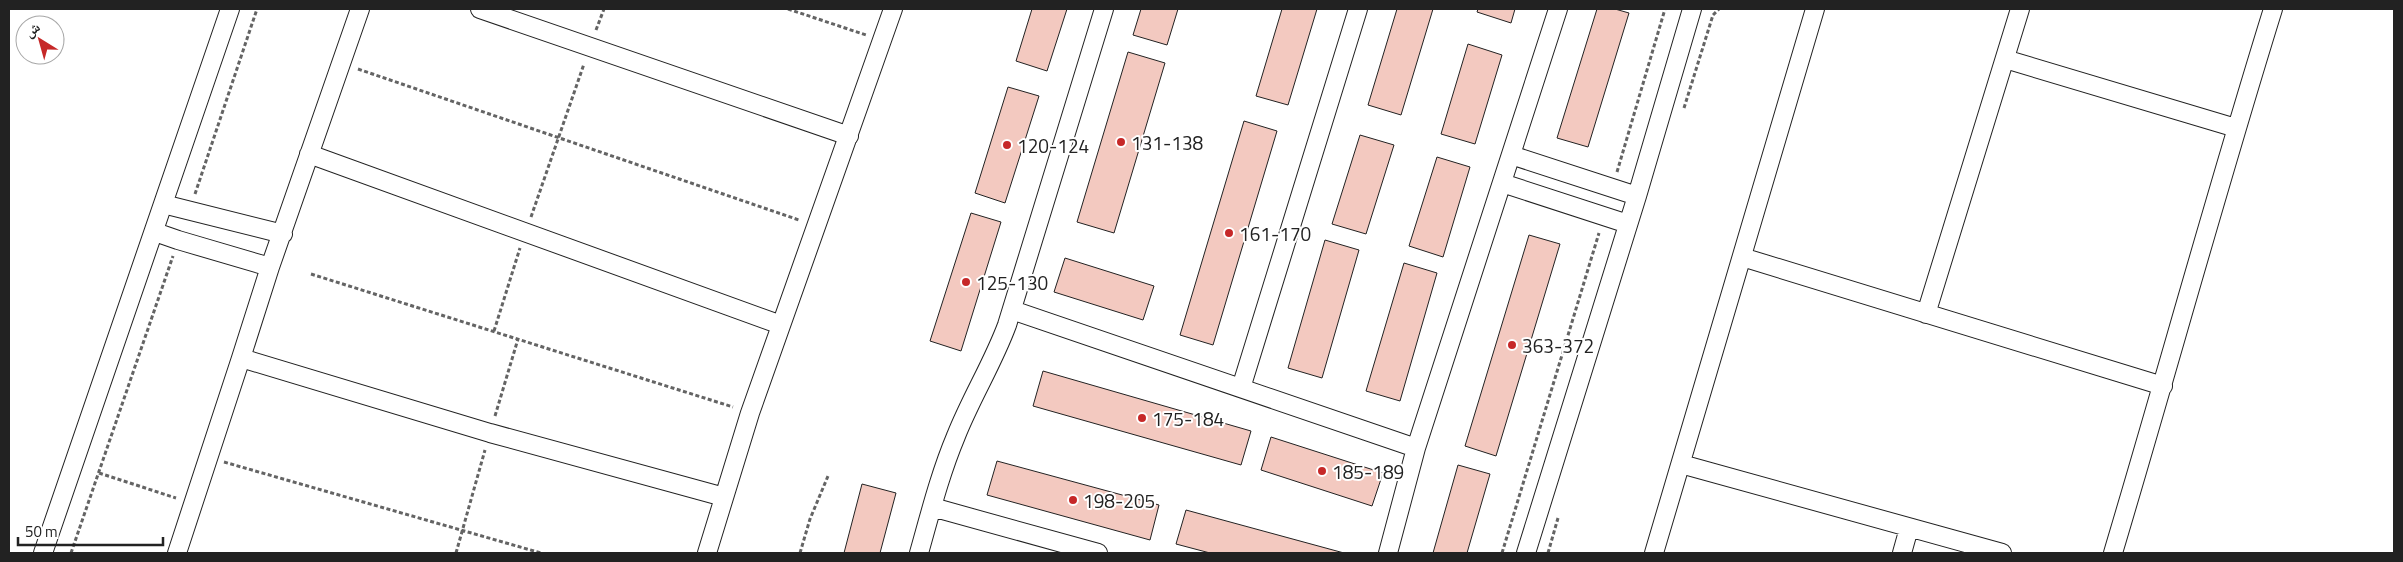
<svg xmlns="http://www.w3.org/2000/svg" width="2403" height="562" font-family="'Titillium Web','Noto Naskh Arabic',sans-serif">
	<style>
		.building { fill: #f3c9c0; stroke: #222 }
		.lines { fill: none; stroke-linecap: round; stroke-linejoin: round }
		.street-casing { stroke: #222; stroke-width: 20 }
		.path { stroke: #646464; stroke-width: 3; stroke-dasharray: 4 2.5; stroke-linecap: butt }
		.street { stroke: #fff; stroke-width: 18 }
		.poi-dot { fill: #c62828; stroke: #fff; stroke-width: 2 }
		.labels { text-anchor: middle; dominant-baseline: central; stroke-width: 4; stroke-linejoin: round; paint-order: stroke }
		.poi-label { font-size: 19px; fill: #222; stroke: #fff; text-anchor: start }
	</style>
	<rect width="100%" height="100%" fill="#fff"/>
	<!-- building -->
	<path class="building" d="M 1032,9 L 1067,9 L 1047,71 L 1016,61 Z
		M 1141,9 L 1178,9 L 1167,45 L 1133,35 Z
		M 1282,9 L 1317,9 L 1288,105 L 1256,96 Z
		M 1397,9 L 1433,9 L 1401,115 L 1368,105 Z
		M 1478,9 L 1515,9 L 1511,23 L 1477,12 Z
		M 1597,9 L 1615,9 L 1629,13 L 1588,147 L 1557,138 Z
		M 1468,44 L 1502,55 L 1475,144 L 1441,134 Z
		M 1128,52 L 1165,63 L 1114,233 L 1077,222 Z
		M 1008,87 L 1039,96 L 1005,203 L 975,193 Z
		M 1244,121 L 1277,131 L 1213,345 L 1180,335 Z
		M 1360,135 L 1394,145 L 1366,234 L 1332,224 Z
		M 1437,157 L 1470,167 L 1443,257 L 1409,246 Z
		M 971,213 L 1001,222 L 961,351 L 930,341 Z
		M 1529,235 L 1560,244 L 1496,456 L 1465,446 Z
		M 1325,240 L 1359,250 L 1322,378 L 1288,368 Z
		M 1065,258 L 1154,286 L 1143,320 L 1054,292 Z
		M 1404,263 L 1437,273 L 1400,401 L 1366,391 Z
		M 1043,371 L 1251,431 L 1241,465 L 1033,406 Z
		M 1271,437 L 1383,473 L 1372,506 L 1261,470 Z
		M 997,461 L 1159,505 L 1150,540 L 987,495 Z
		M 1458,465 L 1490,474 L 1467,553 L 1433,553 Z
		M 862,484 L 896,493 L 880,553 L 844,553 Z
		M 1186,510 L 1344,553 L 1210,553 L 1176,544 Z"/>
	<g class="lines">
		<!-- street casing -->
		<g class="street-casing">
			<path id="street" d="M 480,9 L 849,136
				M 2005,59 L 2236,128
				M 309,154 L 781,325
				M 1511,155 L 1637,196
				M 1502,183 L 1628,224
				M 163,204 L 283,234
				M 155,232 L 178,240 L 270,267
				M 1742,257 L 2163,386
				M 1012,310 L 1416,448
				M 1926,314 L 2020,9
				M 241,358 L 270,267 L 360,9
				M 1241,388 L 1358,9
				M 1681,464 L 2002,553
				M 932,507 L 1098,553
				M 43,553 L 230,9
				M 177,553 L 241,358 L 490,433 L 724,497
				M 707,553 L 750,413 L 893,9
				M 919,553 C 930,514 940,474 956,436 C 971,398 993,363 1007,325 L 1104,9
				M 1388,553 L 1416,448 L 1558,9
				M 1526,553 L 1637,196 L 1692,9
				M 1654,553 L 1815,9
				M 1902,553 L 1909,528
				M 2113,553 C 2167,372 2217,189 2273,9"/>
		</g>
		<!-- path -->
		<path class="path" d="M 788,9 L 866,35
			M 596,30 L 604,9
			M 358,69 L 799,220
			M 1684,108 L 1713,15 L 1719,9
			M 1617,172 L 1665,9
			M 195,194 L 257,9
			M 531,217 L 584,64
			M 311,274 L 733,407
			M 494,331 L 520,248
			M 495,416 L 518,339
			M 224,462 L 541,553
			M 99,473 L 176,498
			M 71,553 L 173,256
			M 456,553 L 485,450
			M 800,553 L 810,519 L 828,476
			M 1502,553 L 1599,233
			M 1548,553 L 1558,518"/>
		<!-- street -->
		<use href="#street" class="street"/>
	</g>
	<!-- markers -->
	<g class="poi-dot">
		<circle cx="1121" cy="142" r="5"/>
		<circle cx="1007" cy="145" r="5"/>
		<circle cx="1229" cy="233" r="5"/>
		<circle cx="966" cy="282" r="5"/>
		<circle cx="1512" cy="345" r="5"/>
		<circle cx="1142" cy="418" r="5"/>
		<circle cx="1322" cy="471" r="5"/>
		<circle cx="1073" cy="500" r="5"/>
	</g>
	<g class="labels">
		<!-- poi labels -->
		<g class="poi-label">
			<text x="1131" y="142">131-138</text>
			<text x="1017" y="145">120-124</text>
			<text x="1239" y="233">161-170</text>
			<text x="976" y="282">125-130</text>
			<text x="1522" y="345">363-372</text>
			<text x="1152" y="418">175-184</text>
			<text x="1332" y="471">185-189</text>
			<text x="1083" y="500">198-205</text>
		</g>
	</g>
	<!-- border -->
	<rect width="2403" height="562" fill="none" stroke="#222222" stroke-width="20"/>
	<!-- north arrow -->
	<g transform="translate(40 40) rotate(323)"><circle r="24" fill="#ffffff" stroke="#a7a7a7"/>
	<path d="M0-4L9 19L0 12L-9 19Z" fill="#c62828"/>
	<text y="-8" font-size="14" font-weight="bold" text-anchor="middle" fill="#222222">ش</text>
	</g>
	<!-- scale -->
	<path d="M18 537v8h145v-8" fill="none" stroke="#222222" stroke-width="2.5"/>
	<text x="25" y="537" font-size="15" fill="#222222" stroke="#ffffff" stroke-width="4" paint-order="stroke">50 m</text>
</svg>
